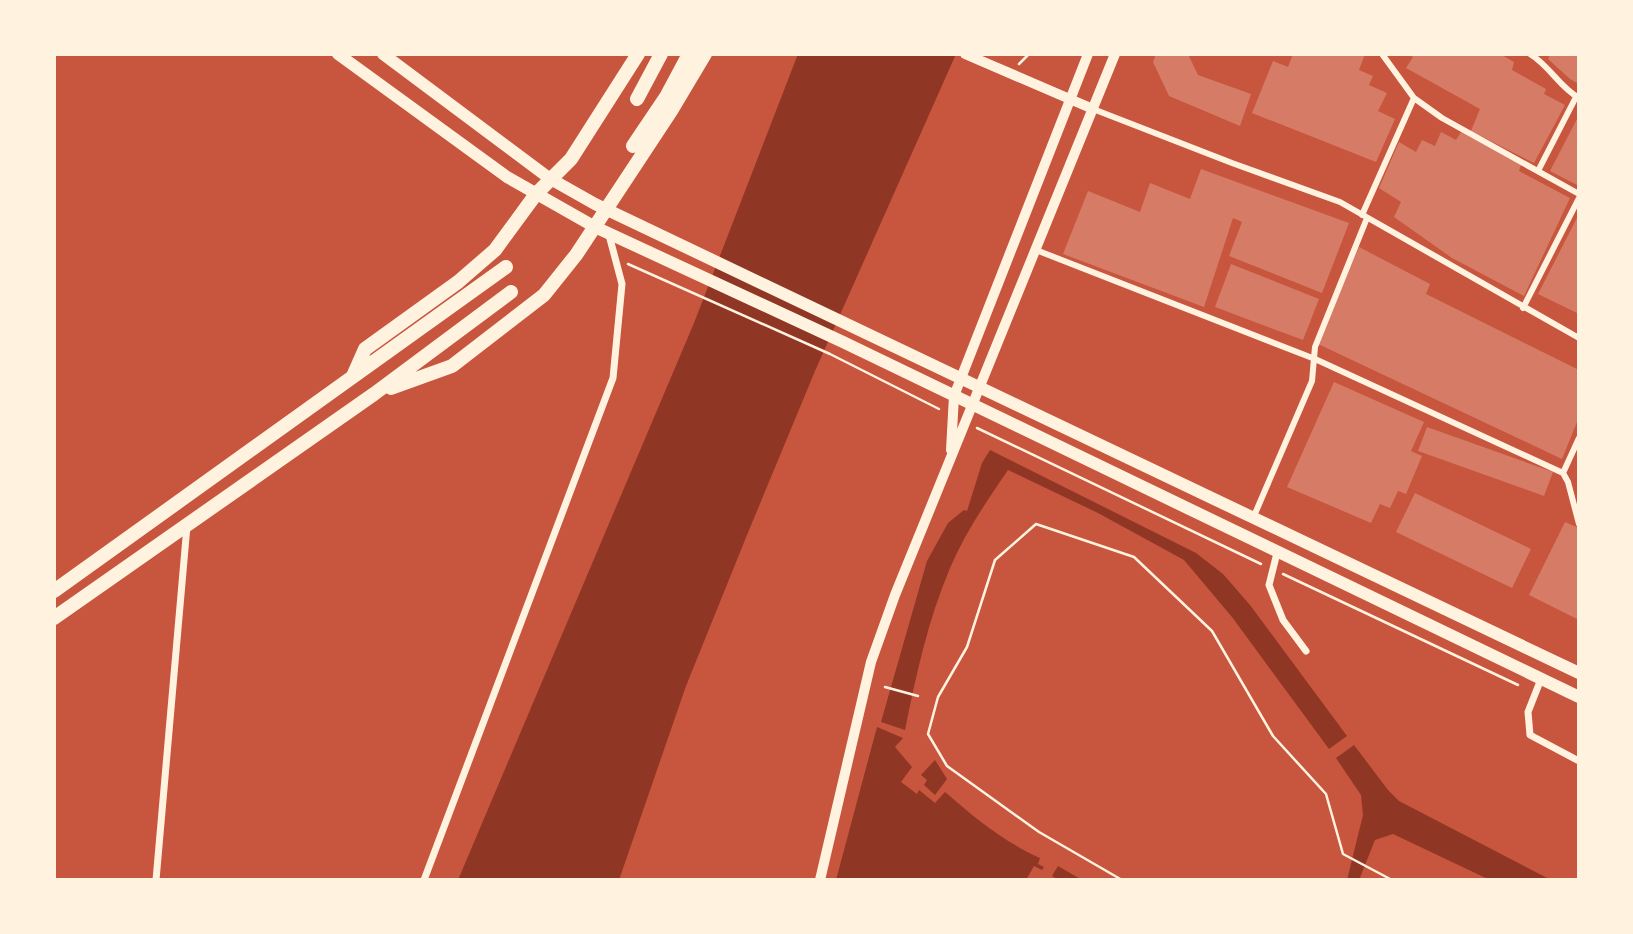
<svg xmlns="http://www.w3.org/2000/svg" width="1633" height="934" font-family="Inter,sans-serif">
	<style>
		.water { fill: #8f3625 }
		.building { fill: #d67c66 }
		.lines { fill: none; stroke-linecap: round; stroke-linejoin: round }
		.path { stroke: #fff3e0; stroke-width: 2.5 }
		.pedestrian { stroke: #fff3e0; stroke-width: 6 }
		.minor { stroke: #fff3e0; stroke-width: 7 }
		.tertiary { stroke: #fff3e0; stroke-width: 10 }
		.primary { stroke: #fff3e0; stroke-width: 12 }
		.trunk { stroke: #fff3e0; stroke-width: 14 }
	</style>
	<rect width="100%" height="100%" fill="#c8553d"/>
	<!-- water -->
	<path class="water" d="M 798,54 L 956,54 L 815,371 L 747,535 L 686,686 L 619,880 L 458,880 L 694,323 Z
		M 990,450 L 1196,553 L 1223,574 L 1250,605 L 1347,736 L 1329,749 L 1232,617 L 1184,560 L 1098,513 L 1008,470 C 986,502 965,533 950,568 C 928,620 916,675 905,730 L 881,722 L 927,561 L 948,523 L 964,510 L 967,511 L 982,463 Z
		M 877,727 L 903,738 L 895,747 L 912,767 L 901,782 L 917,794 L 919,790 L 935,803 L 945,792 C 975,818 1004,842 1040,858 L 1038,864 L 1044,867 L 1042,870 L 1034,866 L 1026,880 L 836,880 Z
		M 1354,745 L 1388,790 L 1399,801 L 1551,880 L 1490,880 L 1393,834 L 1375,840 L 1359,880 L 1347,880 L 1363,815 L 1361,795 L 1336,758 Z
		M 935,760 L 947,779 L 935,795 L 924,785 L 927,780 L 921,775 Z
		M 1058,866 L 1082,880 L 1058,880 L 1052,876 Z"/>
	<!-- building -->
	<path class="building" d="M 1156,54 L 1188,54 L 1198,75 L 1251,94 L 1240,126 L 1169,96 L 1153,62 Z
		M 1293,54 L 1365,54 L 1359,70 L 1373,76 L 1369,85 L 1387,93 L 1378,111 L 1395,119 L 1376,162 L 1252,113 L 1273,61 L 1288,67 Z
		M 1408,54 L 1500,54 L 1514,62 L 1512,70 L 1546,89 L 1544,94 L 1565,105 L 1534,163 L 1471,131 L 1480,109 L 1406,68 L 1413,57 Z
		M 1550,54 L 1579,54 L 1579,84 L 1570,79 L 1548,59 Z
		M 1579,115 L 1579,186 L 1550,171 Z
		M 1441,132 L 1456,140 L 1461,132 L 1521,165 L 1519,171 L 1570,198 L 1524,296 L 1452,258 L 1394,217 L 1401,202 L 1379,188 L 1399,142 L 1416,152 L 1422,140 L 1435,146 Z
		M 1201,169 L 1349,223 L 1322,293 L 1229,256 L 1242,222 L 1233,218 L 1204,307 L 1063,254 L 1088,191 L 1140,212 L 1150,183 L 1190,199 Z
		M 1579,214 L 1579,314 L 1538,294 Z
		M 1359,247 L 1430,284 L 1426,294 L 1579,370 L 1579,417 L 1562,459 L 1318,344 Z
		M 1231,264 L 1319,299 L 1303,340 L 1215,307 Z
		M 1334,382 L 1424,422 L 1411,451 L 1422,456 L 1406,494 L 1398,491 L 1390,508 L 1380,504 L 1371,523 L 1287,487 Z
		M 1427,427 L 1553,472 L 1544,496 L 1418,451 Z
		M 1415,493 L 1531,549 L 1512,588 L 1396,532 Z
		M 1565,522 L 1579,528 L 1579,620 L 1529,595 Z"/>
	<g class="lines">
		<!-- path -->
		<path class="path" d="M 1019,64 L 1029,54
			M 628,264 L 830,354 L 939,409
			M 977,428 L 1261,564
			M 1283,574 L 1518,685
			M 885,687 L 918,696
			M 1122,880 L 1039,832 L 947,766 L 928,734 L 938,697 L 967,647 L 995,560 L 1036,524 L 1134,557 L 1212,631 L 1273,736 L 1326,794 L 1343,854 L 1392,880"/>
		<!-- pedestrian -->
		<path class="pedestrian" d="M 1382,54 L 1414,98 L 1442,118 L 1579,194
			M 1530,54 C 1550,66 1559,87 1579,98
			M 1093,109 L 1232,163 L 1340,202 L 1579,338
			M 1538,171 L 1576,97
			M 1362,215 L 1414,98
			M 1036,250 L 1315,359 L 1563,473 L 1568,482 L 1579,524
			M 1523,308 L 1579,198
			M 1563,473 L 1579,438
			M 1254,516 L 1312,381 L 1315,347 L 1367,218"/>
		<!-- minor -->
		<path class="minor" d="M 1277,553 L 1269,585 L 1283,620 L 1306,651
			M 1541,679 L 1528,712 L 1530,735 L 1579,761
			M 156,880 L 187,526
			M 424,880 L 613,378 L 622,284 L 609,235"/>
		<!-- tertiary -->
		<path class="tertiary" d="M 965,54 L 1093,109
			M 951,450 L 954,396 L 1088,54
			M 820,880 L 871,662 L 895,595 L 1115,54"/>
		<!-- primary -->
		<path class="primary" d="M 338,54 L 507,177 L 595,227 L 843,342 L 1579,697
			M 383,54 L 549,178 L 595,204 L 1579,673"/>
		<!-- trunk -->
		<path class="trunk" d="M 637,99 L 661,54
			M 633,146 L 666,97 L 689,54
			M 353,376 L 365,349 L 458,282 L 495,250 L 536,194 L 571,159 L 638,54
			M 391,388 L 452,366 L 544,295 L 576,255 L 671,111 L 705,54
			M 54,591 L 506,267
			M 54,618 L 374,394 L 511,292"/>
	</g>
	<!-- border -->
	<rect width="1633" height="934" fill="none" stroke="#fff3e0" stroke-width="112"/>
</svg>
